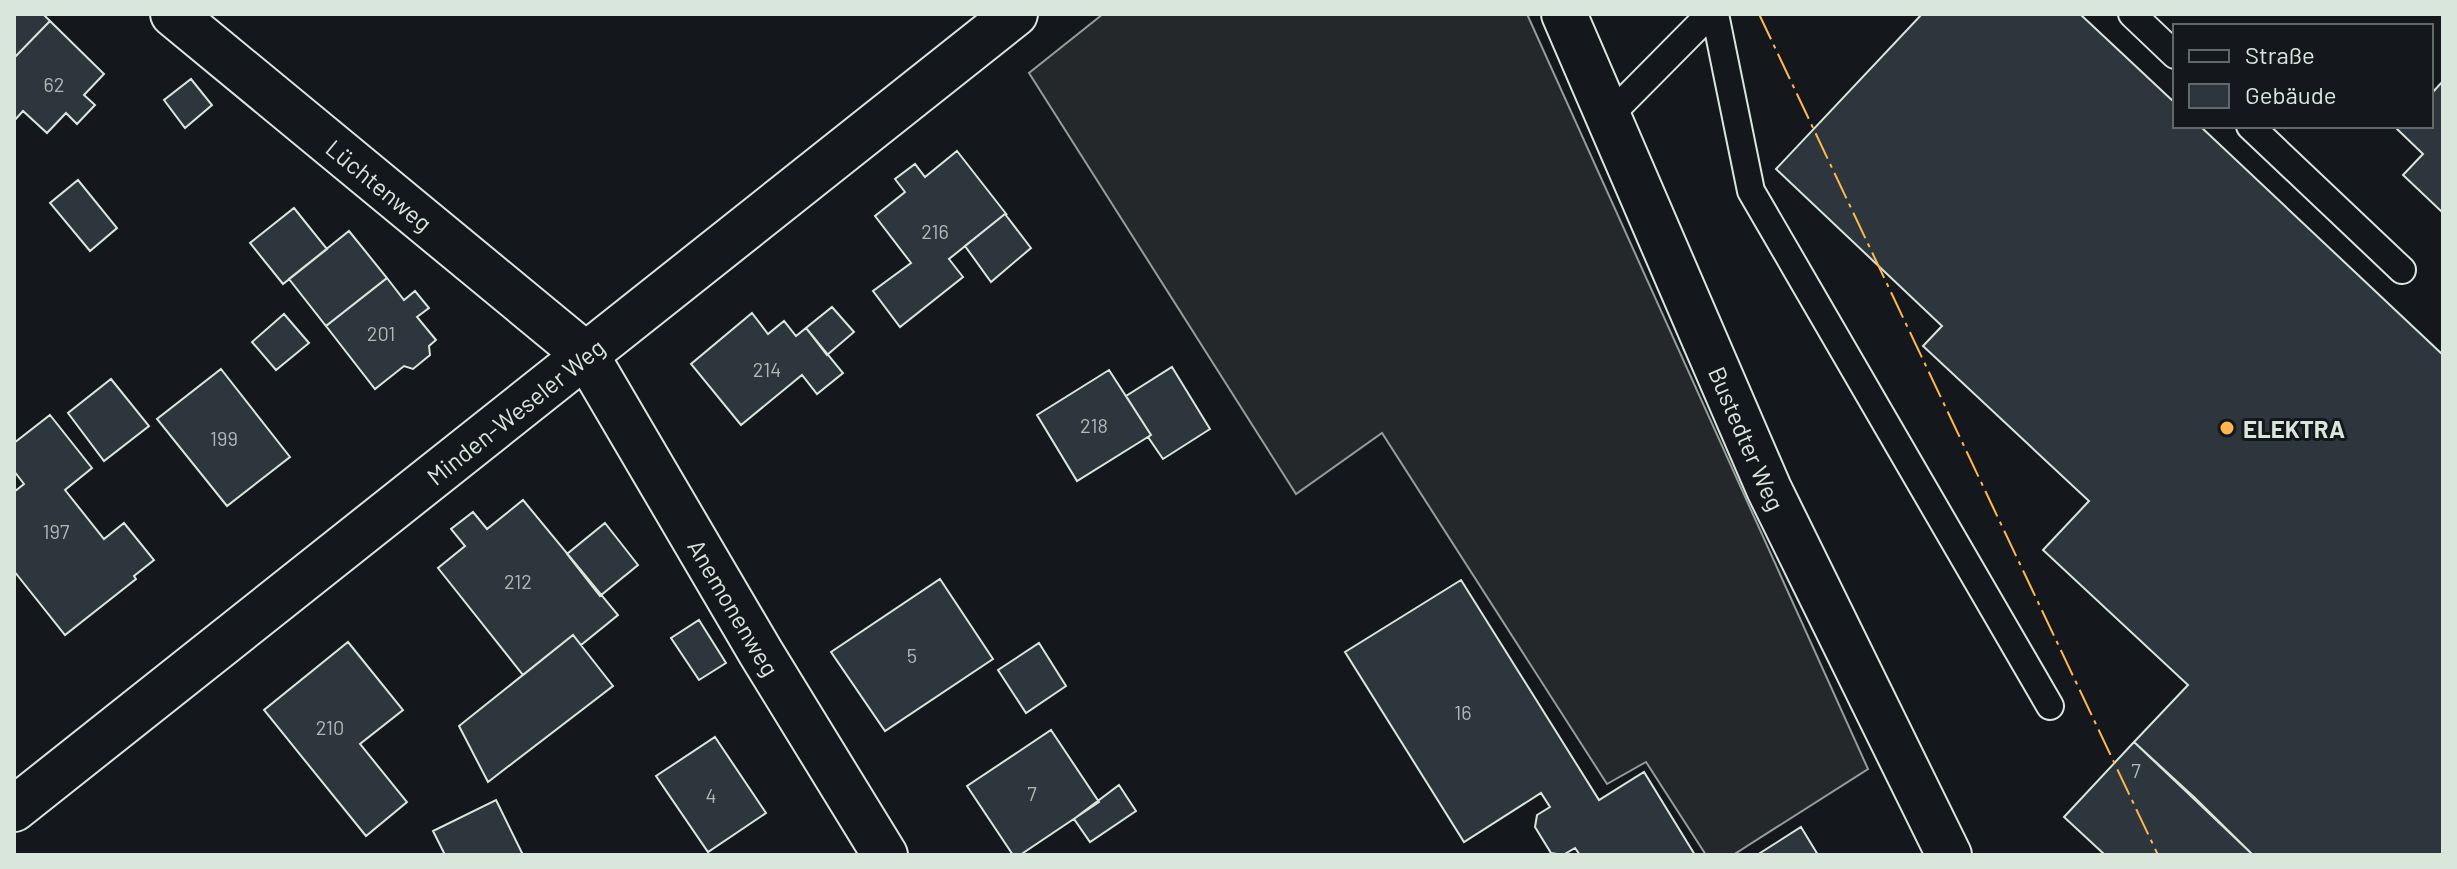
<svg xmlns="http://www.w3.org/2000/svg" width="2457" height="869" font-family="Barlow,sans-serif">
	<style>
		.parking { fill: #24282b; stroke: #939e99; stroke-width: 2 }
		.building { fill: #2c363c; stroke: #d8e6dc; stroke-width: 2 }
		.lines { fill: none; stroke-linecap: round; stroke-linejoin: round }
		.service-casing { stroke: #d8e6dc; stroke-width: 30 }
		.minor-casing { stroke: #d8e6dc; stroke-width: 48 }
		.tertiary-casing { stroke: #d8e6dc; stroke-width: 48 }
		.service { stroke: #14181c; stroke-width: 26 }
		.minor { stroke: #14181c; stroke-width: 44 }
		.tertiary { stroke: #14181c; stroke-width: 44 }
		.power { stroke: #ffb74d; stroke-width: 2; stroke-dasharray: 28 6 4 6; stroke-linecap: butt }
		.poi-dot { fill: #ffb74d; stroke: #14181c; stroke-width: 3 }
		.labels { text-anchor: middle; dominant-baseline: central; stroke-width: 6; stroke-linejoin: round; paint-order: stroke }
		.number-label { font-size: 20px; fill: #adbab4 }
		.street-label { font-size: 24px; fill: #d8e6dc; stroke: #14181c }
		.poi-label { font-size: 24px; font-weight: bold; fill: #d8e6dc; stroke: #14181c; text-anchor: start }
	</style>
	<rect width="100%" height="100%" fill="#14181c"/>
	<!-- parking -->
	<path class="parking" d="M 1103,14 L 1527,14 L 1868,769 L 1733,855 L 1706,855 L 1646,762 L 1607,784 L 1382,433 L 1296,494 L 1029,73 Z"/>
	<!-- building -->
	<path class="building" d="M 14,14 L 43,14 L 50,21 L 14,58 Z
		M 1922,14 L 2080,14 L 2175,103 L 2175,126 L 2200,126 L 2443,355 L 2443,855 L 2253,855 L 2134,742 L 2188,685 L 2043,550 L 2089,501 L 1923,346 L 1942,326 L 1776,169 Z
		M 50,21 L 104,74 L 84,95 L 95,105 L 77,124 L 66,113 L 47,133 L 23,111 L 14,121 L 14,58 Z
		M 191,79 L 212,105 L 185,128 L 164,100 Z
		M 2443,81 L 2443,213 L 2403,175 L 2423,154 L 2397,129 L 2400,126 L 2431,126 L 2431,94 Z
		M 957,151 L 1007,215 L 1005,214 L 949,259 L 963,277 L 900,327 L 873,291 L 911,263 L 875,216 L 905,192 L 895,179 L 915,164 L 925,177 Z
		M 78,180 L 117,228 L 90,251 L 50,203 Z
		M 294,208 L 327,249 L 283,284 L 250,243 Z
		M 1005,214 L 1031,248 L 991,282 L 965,246 Z
		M 349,231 L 387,278 L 326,326 L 289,279 Z
		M 387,278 L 404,300 L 415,291 L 429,308 L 417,317 L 436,340 L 429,346 L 430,355 L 413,369 L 404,366 L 375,389 L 326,326 Z
		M 832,307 L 854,332 L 827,355 L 806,328 Z
		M 752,313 L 768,334 L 784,321 L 796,336 L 806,328 L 843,373 L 817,394 L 802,375 L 741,425 L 691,364 Z
		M 284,314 L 309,343 L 276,370 L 252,342 Z
		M 1172,367 L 1210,429 L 1163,459 L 1148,437 L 1151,435 L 1126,396 Z
		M 221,369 L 290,457 L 227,506 L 157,419 Z
		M 1109,370 L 1151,435 L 1077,481 L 1037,415 Z
		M 111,379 L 149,426 L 104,461 L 68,413 Z
		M 50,415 L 92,468 L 65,490 L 104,539 L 124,523 L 154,560 L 134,576 L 136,579 L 65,635 L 14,571 L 14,492 L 24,484 L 14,471 L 14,443 Z
		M 523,500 L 618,615 L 581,645 L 573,635 L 523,675 L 438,568 L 465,546 L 451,529 L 473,512 L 487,529 Z
		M 605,523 L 638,565 L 600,596 L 567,554 Z
		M 940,579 L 993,659 L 885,731 L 831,652 Z
		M 1461,580 L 1599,800 L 1644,772 L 1695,855 L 1580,855 L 1575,848 L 1563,855 L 1551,853 L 1535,827 L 1537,815 L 1550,807 L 1541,793 L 1464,842 L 1345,652 Z
		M 699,620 L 726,663 L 699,680 L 671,638 Z
		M 573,635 L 613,686 L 488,782 L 459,726 Z
		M 348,642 L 403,710 L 360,744 L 407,802 L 366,836 L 264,710 Z
		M 1039,643 L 1066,686 L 1026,713 L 998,670 Z
		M 1051,730 L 1099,802 L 1020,855 L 1013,855 L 967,786 Z
		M 715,737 L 766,813 L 708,852 L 656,776 Z
		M 2134,742 L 2195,798 L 2253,855 L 2105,855 L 2064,817 Z
		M 1119,785 L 1136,811 L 1090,842 L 1074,819 Z
		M 496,800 L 523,855 L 445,855 L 433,831 Z
		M 1801,827 L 1818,855 L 1757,855 Z"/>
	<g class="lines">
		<!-- service casing -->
		<g class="service-casing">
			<path id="service" d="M 1715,14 L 1751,191 L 2050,706
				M 2132,14 L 2175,55
				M 1608,117 L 1710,14
				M 2250,126 L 2402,270"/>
		</g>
		<!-- minor casing -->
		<g class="minor-casing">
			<g id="minor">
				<path id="s1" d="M 173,14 L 586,355 L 761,653 L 885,855"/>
				<path id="s2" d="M 1564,14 L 1769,489 L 1949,855"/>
			</g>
		</g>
		<!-- tertiary casing -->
		<g class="tertiary-casing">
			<g id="tertiary">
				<path id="s3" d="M 14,809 L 1015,14"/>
			</g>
		</g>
		<!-- service -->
		<use href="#service" class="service"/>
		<!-- minor -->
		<use href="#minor" class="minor"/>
		<!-- tertiary -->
		<use href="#tertiary" class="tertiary"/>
		<!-- power -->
		<path class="power" d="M 1759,14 L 2158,855"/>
	</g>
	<!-- markers -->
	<circle class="poi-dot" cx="2227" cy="428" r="8"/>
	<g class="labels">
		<!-- number labels -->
		<g class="number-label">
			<text x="54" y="84">62</text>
			<text x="935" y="231">216</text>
			<text x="381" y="333">201</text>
			<text x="767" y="369">214</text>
			<text x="1094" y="425">218</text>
			<text x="224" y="438">199</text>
			<text x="56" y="531">197</text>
			<text x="518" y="581">212</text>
			<text x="912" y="655">5</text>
			<text x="1463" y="712">16</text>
			<text x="330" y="727">210</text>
			<text x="2136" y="770">7</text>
			<text x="1032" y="793">7</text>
			<text x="711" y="795">4</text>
		</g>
		<!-- street labels -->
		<g class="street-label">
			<text stroke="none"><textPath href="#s1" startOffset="268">Lüchtenweg</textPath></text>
			<text stroke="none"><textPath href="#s3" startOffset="640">Minden-Weseler Weg</textPath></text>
			<text stroke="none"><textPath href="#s2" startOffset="462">Bustedter Weg</textPath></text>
			<text stroke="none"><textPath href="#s1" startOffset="828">Anemonenweg</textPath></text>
		</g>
		<!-- poi labels -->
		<g class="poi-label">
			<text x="2243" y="428">ELEKTRA</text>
		</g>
	</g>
	<!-- border -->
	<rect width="2457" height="869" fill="none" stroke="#d8e6dc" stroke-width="32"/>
	<!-- legend -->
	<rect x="2173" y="24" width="260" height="104" fill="#14181c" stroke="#626a69" stroke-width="2"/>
	<rect x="2189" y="50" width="40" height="12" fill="#14181c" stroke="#626a69" stroke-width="2"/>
	<text x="2245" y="64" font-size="24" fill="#d8e6dc">Straße</text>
	<rect x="2189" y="84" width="40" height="24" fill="#2c363c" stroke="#626a69" stroke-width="2"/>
	<text x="2245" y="104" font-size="24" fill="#d8e6dc">Gebäude</text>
</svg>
